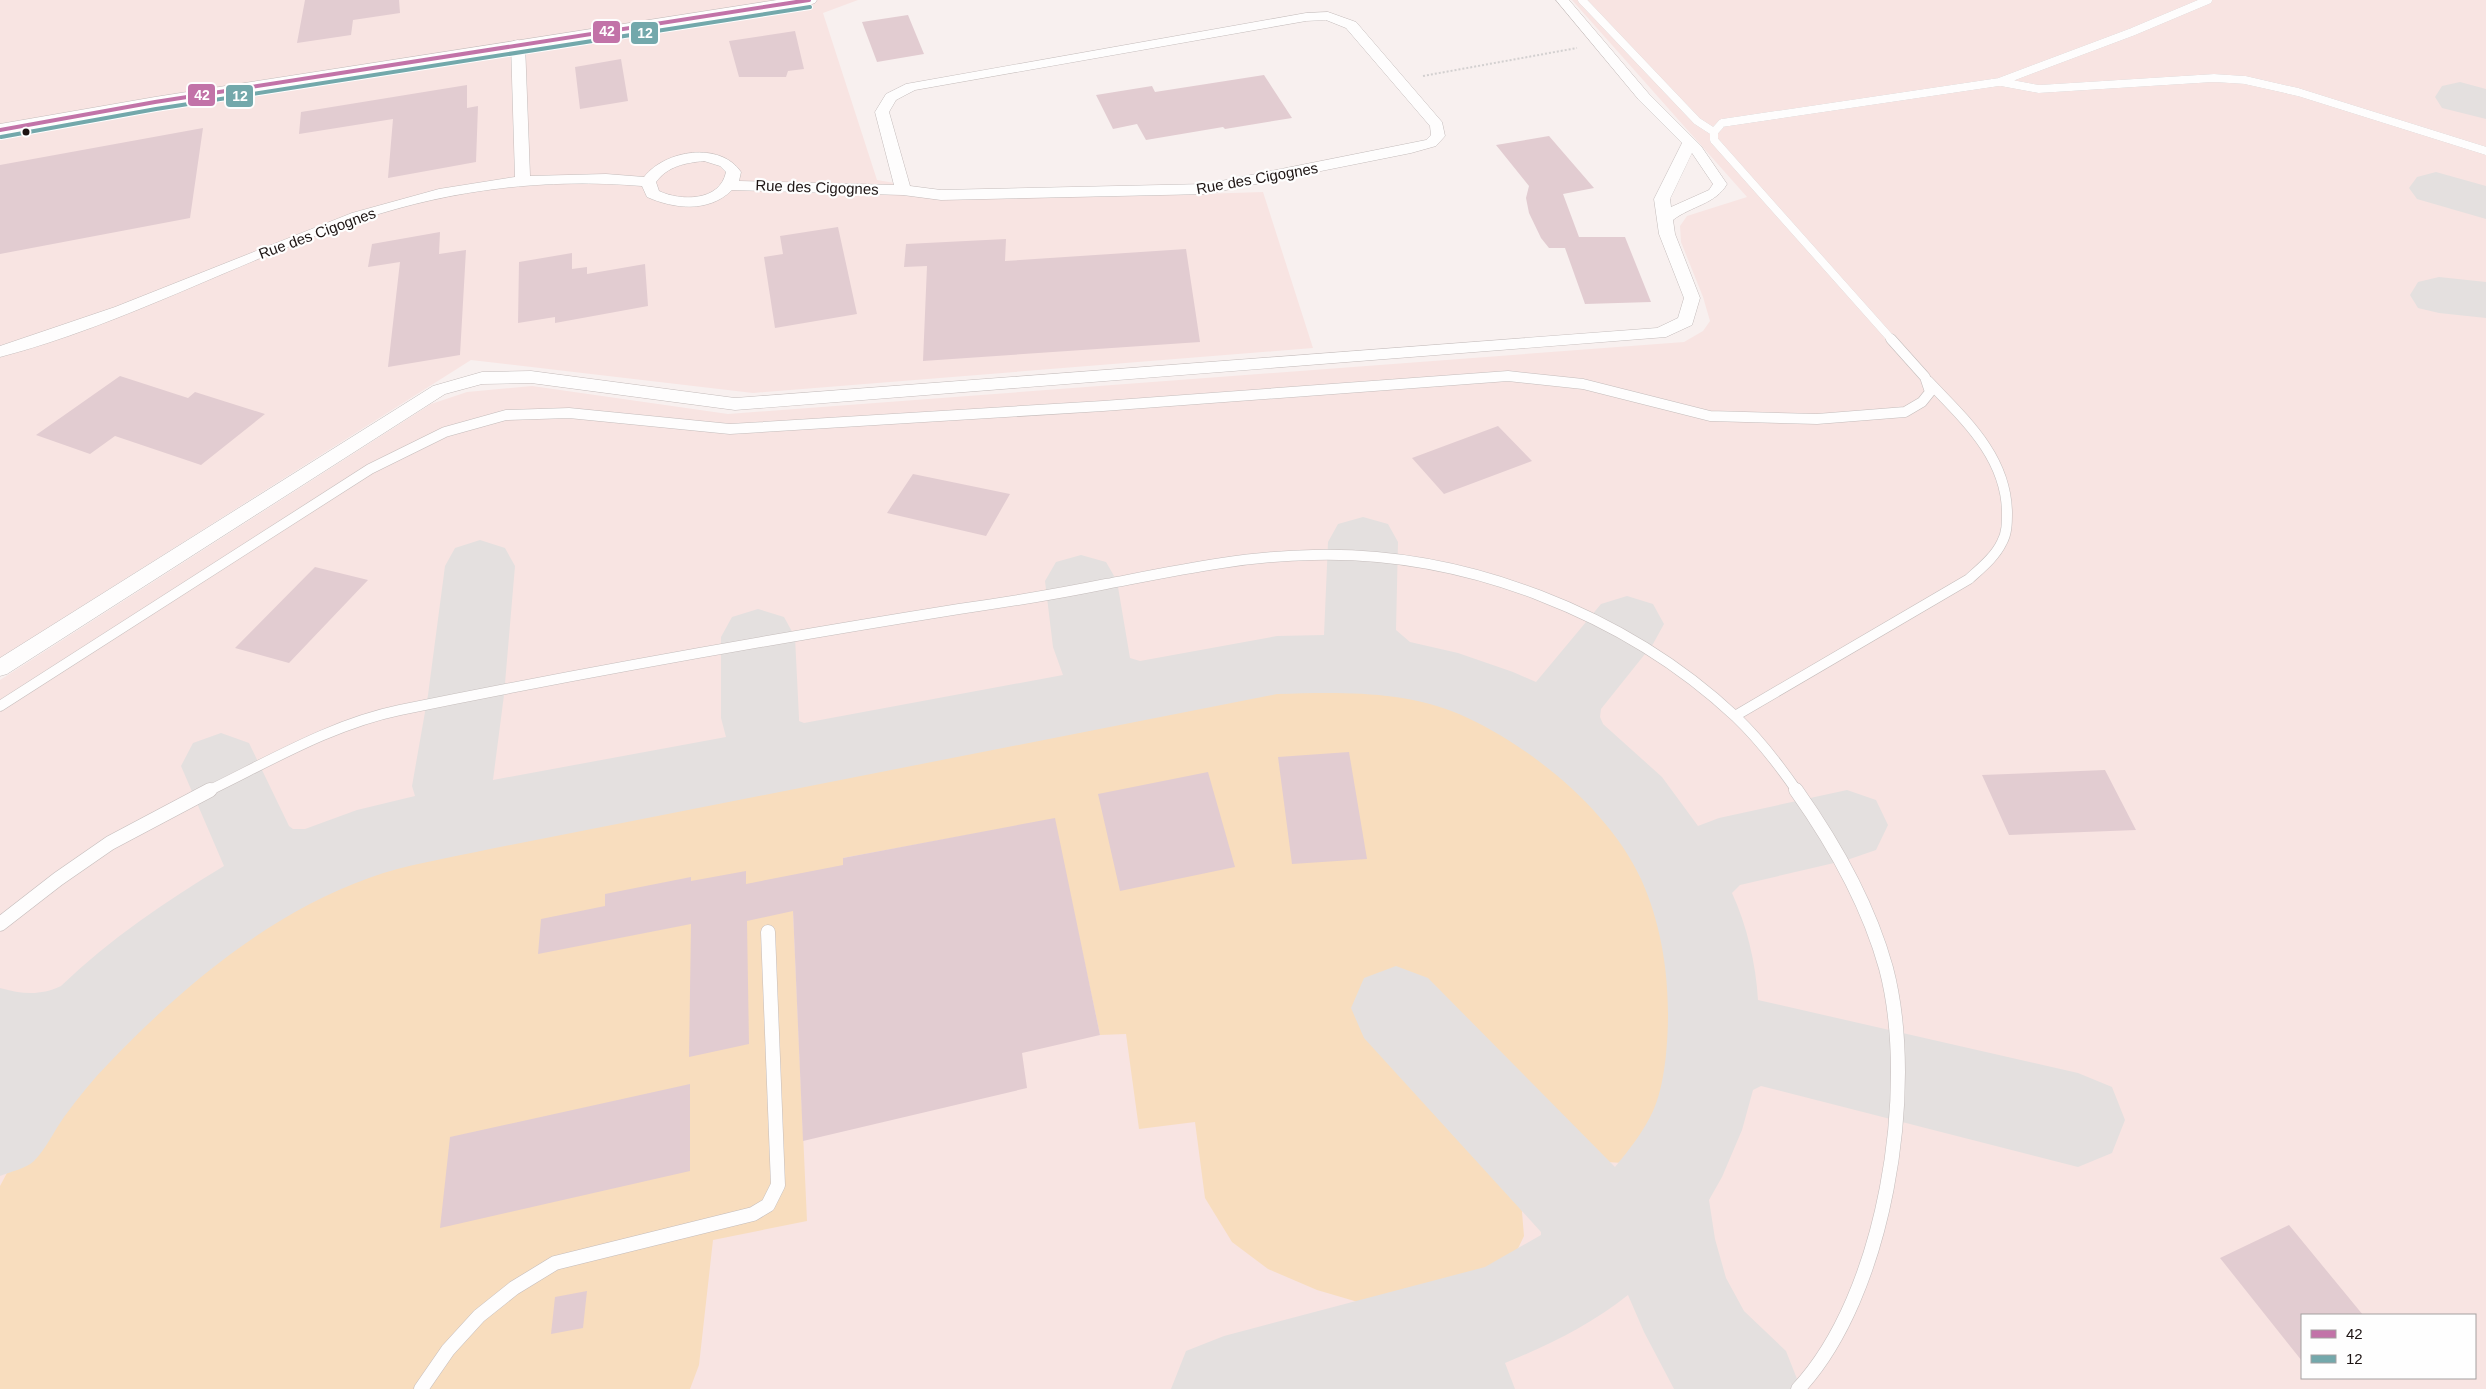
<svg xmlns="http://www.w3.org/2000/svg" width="2486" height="1389" font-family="Arial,sans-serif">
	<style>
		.built { fill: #f8e4e2; fill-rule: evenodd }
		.green { fill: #f8ddbe }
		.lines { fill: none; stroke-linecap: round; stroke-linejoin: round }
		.taxiway { fill: #e4e0df; fill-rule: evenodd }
		.building { fill: #e2ccd1 }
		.lane-far2-casing { stroke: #c4bcbb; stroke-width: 8 }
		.lane-far1-casing { stroke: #c4bcbb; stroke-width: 11 }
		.lane-casing { stroke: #c4bcbb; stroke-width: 15 }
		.street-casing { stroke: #c4bcbb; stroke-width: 1 }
		.secondary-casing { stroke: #c4bcbb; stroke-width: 1 }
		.path { stroke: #d3d0d0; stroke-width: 2; stroke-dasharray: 2 2; stroke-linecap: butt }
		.lane-far2 { stroke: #fefdfd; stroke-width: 8 }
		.lane-far1 { stroke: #fefdfd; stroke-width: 10 }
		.lane { stroke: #fefdfd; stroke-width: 14 }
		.street { fill: #fefdfd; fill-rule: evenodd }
		.secondary { fill: #fefdfd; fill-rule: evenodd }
		.bus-1-casing { stroke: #fefefe; stroke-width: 6 }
		.bus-2-casing { stroke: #fefefe; stroke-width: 6 }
		.bus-1 { stroke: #c273a8; stroke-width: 4 }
		.bus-2 { stroke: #73a8ab; stroke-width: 4 }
		.bus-dot { fill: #1d1413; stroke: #fefefe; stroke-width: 2 }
		.labels { text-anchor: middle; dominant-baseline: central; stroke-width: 4.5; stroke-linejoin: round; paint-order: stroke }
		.far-street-label { font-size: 15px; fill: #1d1413; stroke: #fefefe }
		.line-badge { stroke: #fefefe; stroke-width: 2 }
		.badge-label { font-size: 14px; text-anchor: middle; font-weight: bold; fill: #fff }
	</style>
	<rect width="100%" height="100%" fill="#f8f0ef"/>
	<!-- built -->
	<path class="built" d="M 0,0 L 858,0 L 823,13 L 877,180 L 942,191 L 1105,197 L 1263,192 L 1313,348 L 753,393 L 471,360 L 0,658 Z
		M 1572,0 L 2486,0 L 2486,1389 L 0,1389 L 0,680 L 431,404 L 467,392 L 532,386 L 728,414 L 1684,342 L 1703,331 L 1710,321 L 1703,297 L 1681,242 L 1680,226 L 1687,216 L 1747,197 ZM 2302,1315 L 2475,1315 L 2475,1378 L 2302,1378 Z"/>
	<!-- green -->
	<path class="green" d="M 1349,682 L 1401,687 L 1491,721 L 1554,760 L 1584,787 L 1619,825 L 1647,869 L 1667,915 L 1682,975 L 1681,1022 L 1671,1091 L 1652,1133 L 1624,1163 L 1588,1161 L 1415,985 C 1402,1000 1391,1016 1370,1022 L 1515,1181 L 1521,1200 L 1524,1236 L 1510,1265 L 1476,1282 L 1375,1307 L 1317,1290 L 1268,1269 L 1232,1242 L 1205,1198 L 1195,1122 L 1139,1129 L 1126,1034 L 1100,1035 L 1054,819 L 843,858 L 845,901 L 793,911 L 807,1221 L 713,1240 L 699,1365 L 690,1389 L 0,1389 L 0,1186 L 59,1076 L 146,998 L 277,899 L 364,866 L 665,804 L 1100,723 L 1265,689 Z"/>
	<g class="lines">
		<!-- taxiway -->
		<path class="taxiway" d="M 2460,82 L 2486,89 L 2486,119 L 2442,108 L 2435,97 L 2442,86 Z
			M 2436,172 L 2486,186 L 2486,219 L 2417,199 L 2409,188 L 2417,177 Z
			M 2439,277 L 2486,282 L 2486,318 L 2439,313 L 2418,308 L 2410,295 L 2418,282 Z
			M 1363,517 L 1388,524 L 1398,542 L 1396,630 L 1410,642 L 1458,653 L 1513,672 L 1536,682 L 1601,604 L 1627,596 L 1653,604 L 1664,624 L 1653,644 L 1601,709 L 1600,717 L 1603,724 L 1662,777 L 1698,826 L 1719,818 L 1847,790 L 1876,800 L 1888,825 L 1876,850 L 1847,860 L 1740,885 L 1732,893 C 1747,926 1756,964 1758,1000 L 2078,1073 L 2112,1087 L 2125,1120 L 2112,1153 L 2078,1167 L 1761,1086 L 1753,1090 L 1742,1130 L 1722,1177 L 1709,1200 L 1715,1239 L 1726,1278 L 1744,1311 L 1786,1351 L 1801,1389 L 1674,1389 L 1644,1332 L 1628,1295 C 1592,1324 1549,1345 1505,1363 L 1515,1389 L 1171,1389 L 1186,1351 L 1224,1336 L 1485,1267 L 1541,1235 L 1541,1232 L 1364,1038 L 1351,1008 L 1364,978 L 1396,966 L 1428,978 L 1615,1167 C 1629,1150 1644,1131 1653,1111 C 1665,1086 1668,1042 1668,1014 C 1668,968 1660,921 1641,879 C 1609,809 1528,744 1459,714 C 1404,690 1336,692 1277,694 L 490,849 C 450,858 407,864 369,878 C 269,914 183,986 110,1062 C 93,1079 78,1098 64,1117 C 54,1131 46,1149 34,1161 C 27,1168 10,1172 0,1176 L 0,988 C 22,994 40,996 61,986 C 110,939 166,901 224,866 L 181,766 L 193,743 L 221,733 L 249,743 L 289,826 L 293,829 L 305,829 L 357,810 L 415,796 L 412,786 L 428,695 L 445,566 L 455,548 L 480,540 L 505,548 L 515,566 L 504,695 L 493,780 L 726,737 L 721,718 L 721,637 L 732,617 L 758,609 L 784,617 L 795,637 L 799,718 L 799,721 L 804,723 L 1063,675 L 1053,647 L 1045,581 L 1056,562 L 1081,555 L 1106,562 L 1117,581 L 1130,658 L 1140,661 L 1277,636 L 1324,635 L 1328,542 L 1338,524 Z"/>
	</g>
	<!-- building -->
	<path class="building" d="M 305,0 L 399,0 L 400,13 L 353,20 L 351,35 L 297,43 Z
		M 908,15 L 924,54 L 877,62 L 862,22 Z
		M 795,31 L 804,69 L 788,71 L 786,77 L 739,77 L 729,41 Z
		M 621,59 L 628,101 L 580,109 L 575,67 Z
		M 1264,75 L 1292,118 L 1225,129 L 1223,127 L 1146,140 L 1137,124 L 1113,129 L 1096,95 L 1152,86 L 1155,92 Z
		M 467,85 L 467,108 L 478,106 L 476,162 L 388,178 L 393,119 L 299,134 L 301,112 Z
		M 203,128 L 190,218 L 0,254 L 0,165 Z
		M 1549,136 L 1594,188 L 1563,194 L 1579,237 L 1625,237 L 1651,302 L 1585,304 L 1565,248 L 1549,248 L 1541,238 L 1529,213 L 1526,198 L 1529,186 L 1496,145 Z
		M 838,227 L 857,314 L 775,328 L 764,257 L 783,254 L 780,236 Z
		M 440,232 L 439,254 L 466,250 L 460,355 L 388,367 L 400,262 L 368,267 L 372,244 Z
		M 1006,239 L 1005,261 L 1186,249 L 1200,342 L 923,361 L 927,266 L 904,267 L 906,244 Z
		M 572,253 L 572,269 L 587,267 L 587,274 L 645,264 L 648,306 L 555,323 L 555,317 L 518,323 L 519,262 Z
		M 120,376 L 188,398 L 195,392 L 265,414 L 201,465 L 115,436 L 90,454 L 36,435 Z
		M 1498,426 L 1532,461 L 1444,494 L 1412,458 Z
		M 913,474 L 1010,494 L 986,536 L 887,513 Z
		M 315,567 L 368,580 L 289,663 L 235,648 Z
		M 1349,752 L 1367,859 L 1292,864 L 1278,757 Z
		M 2105,770 L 2136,830 L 2009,835 L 1982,775 Z
		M 1208,772 L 1235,867 L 1120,891 L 1098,794 Z
		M 1055,818 L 1100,1035 L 1022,1053 L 1027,1088 L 803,1141 L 793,911 L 747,921 L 749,1044 L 689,1057 L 691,924 L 538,954 L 541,919 L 605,906 L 605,894 L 691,877 L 691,881 L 746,871 L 746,884 L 843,865 L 843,858 Z
		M 690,1084 L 690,1171 L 440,1228 L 450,1137 Z
		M 2289,1225 L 2363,1315 L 2302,1315 L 2302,1361 L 2220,1258 Z
		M 587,1291 L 583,1328 L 551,1334 L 555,1297 Z"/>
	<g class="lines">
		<!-- lane-far2 casing -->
		<g class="lane-far2-casing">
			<path id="lane-far2" d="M 1582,0 L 1697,121 L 1714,132
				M 2001,82 L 2039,89 L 2214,78 L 2245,80 L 2298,92 L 2486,151
				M 1892,340 L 1714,140 L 1714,132 L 1722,123 L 1999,82 L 2132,32 L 2208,0"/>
		</g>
		<!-- lane-far1 casing -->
		<g class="lane-far1-casing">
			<path id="lane-far1" d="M 0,706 L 370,469 L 445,432 L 506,415 L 569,413 L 730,429 L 1103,406 L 1508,376 L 1583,384 L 1710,416 L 1817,419 L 1905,412 L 1922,402 L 1930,392 L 1925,377 L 1891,339
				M 1735,716 L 1969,579 C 1981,568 1995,557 2002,542 C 2007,533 2007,523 2007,512 C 2006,456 1964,419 1928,381
				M 208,791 C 270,761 332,724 400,710 C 586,672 772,639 959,609 C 1008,602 1057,594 1106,584 C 1174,571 1243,556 1313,555 C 1464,551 1625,613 1736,717 C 1759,739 1779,765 1797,791"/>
		</g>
		<!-- lane casing -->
		<g class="lane-casing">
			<path id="lane" d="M 1796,790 C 1835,845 1868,903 1886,968 C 1918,1089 1885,1296 1798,1389
				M 0,924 L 58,879 L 110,843 L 210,790
				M 421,1389 L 448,1350 L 479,1316 L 514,1288 L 555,1263 L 753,1214 L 768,1205 L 778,1185 L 768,932"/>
		</g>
		<!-- street casing -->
		<g class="street-casing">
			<path id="street" d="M 1556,0 L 1569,0 L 1649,94 L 1701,146 L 1727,184 C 1716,204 1691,206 1673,220 L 1675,234 L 1700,298 L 1692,325 L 1666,337 L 735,410 L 531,383 L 482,384 L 445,394 L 7,674 L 0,676 L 0,658 L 433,386 L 482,372 L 531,371 L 735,398 L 1657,328 L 1678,318 L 1684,298 L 1659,234 L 1654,199 L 1682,143 L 1639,100 ZM 1692,153 L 1713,184 L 1709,190 L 1671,207 L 1670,199 Z
				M 1328,12 L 1356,22 L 1442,122 L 1445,136 L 1436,146 L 1411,153 L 1206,194 L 941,200 L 903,195 L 732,190 C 709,213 674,209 647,197 L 642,186 C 547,178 454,189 363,219 C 240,260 126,324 0,357 L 0,346 L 115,307 L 352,213 L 439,189 L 515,177 L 511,44 L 513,41 L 518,40 L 525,44 L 530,176 L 606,174 L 644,177 C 665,150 720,141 741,172 L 739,181 L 894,185 L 875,112 L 886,94 L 906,84 L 1306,13 ZM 1326,20 L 1346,28 L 1430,126 L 1431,135 L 1426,140 L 1206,184 L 941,190 L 910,186 L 889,112 L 896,100 L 915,90 L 1306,21 ZM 704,161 L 720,166 L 726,172 C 720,202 680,201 659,191 L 656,182 C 668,166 685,163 704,161 Z"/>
		</g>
		<!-- secondary casing -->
		<g class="secondary-casing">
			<path id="secondary" d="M 777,0 L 817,0 L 815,3 L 809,5 L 155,107 L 0,136 L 0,124 L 155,97 Z"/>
		</g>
		<!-- path -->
		<path class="path" d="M 1423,76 L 1577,48"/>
		<!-- lane-far2 -->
		<use href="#lane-far2" class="lane-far2"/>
		<!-- lane-far1 -->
		<use href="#lane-far1" class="lane-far1"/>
		<!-- lane -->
		<use href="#lane" class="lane"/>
		<!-- street -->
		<use href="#street" class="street"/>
		<!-- secondary -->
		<use href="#secondary" class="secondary"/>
		<!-- bus-1 casing -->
		<g class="bus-1-casing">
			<path id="bus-1" d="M 0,130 L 155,102 L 809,0"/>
		</g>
		<!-- bus-2 casing -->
		<g class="bus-2-casing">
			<path id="bus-2" d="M 1,137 L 156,109 L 810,7"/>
		</g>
		<!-- bus-1 -->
		<use href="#bus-1" class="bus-1"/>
		<!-- bus-2 -->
		<use href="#bus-2" class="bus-2"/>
	</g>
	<!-- markers -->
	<circle class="bus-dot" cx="26" cy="132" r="4.5"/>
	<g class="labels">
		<!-- far-street labels -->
		<g class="far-street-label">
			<text transform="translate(1257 178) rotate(-10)">Rue des Cigognes</text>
			<text transform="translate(817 187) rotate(2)">Rue des Cigognes</text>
			<text transform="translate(317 233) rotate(-20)">Rue des Cigognes</text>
		</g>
	</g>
	<g class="line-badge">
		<rect x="592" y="20" width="29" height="24" rx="5" fill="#c273a8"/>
		<rect x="630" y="21" width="29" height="24" rx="5" fill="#73a8ab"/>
		<rect x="187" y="83" width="29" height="24" rx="5" fill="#c273a8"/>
		<rect x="225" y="84" width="29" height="24" rx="5" fill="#73a8ab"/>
	</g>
	<g class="badge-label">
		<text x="607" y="36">42</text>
		<text x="645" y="38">12</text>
		<text x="202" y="100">42</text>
		<text x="240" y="101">12</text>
	</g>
	<!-- legend -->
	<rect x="2301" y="1314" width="175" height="65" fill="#fefefe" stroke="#a4a0a0"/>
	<rect x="2311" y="1330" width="25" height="8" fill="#c273a8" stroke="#a4a0a0"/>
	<text x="2346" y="1339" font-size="15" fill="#1d1413">42</text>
	<rect x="2311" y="1355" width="25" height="8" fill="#73a8ab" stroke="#a4a0a0"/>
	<text x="2346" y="1364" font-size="15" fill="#1d1413">12</text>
</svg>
